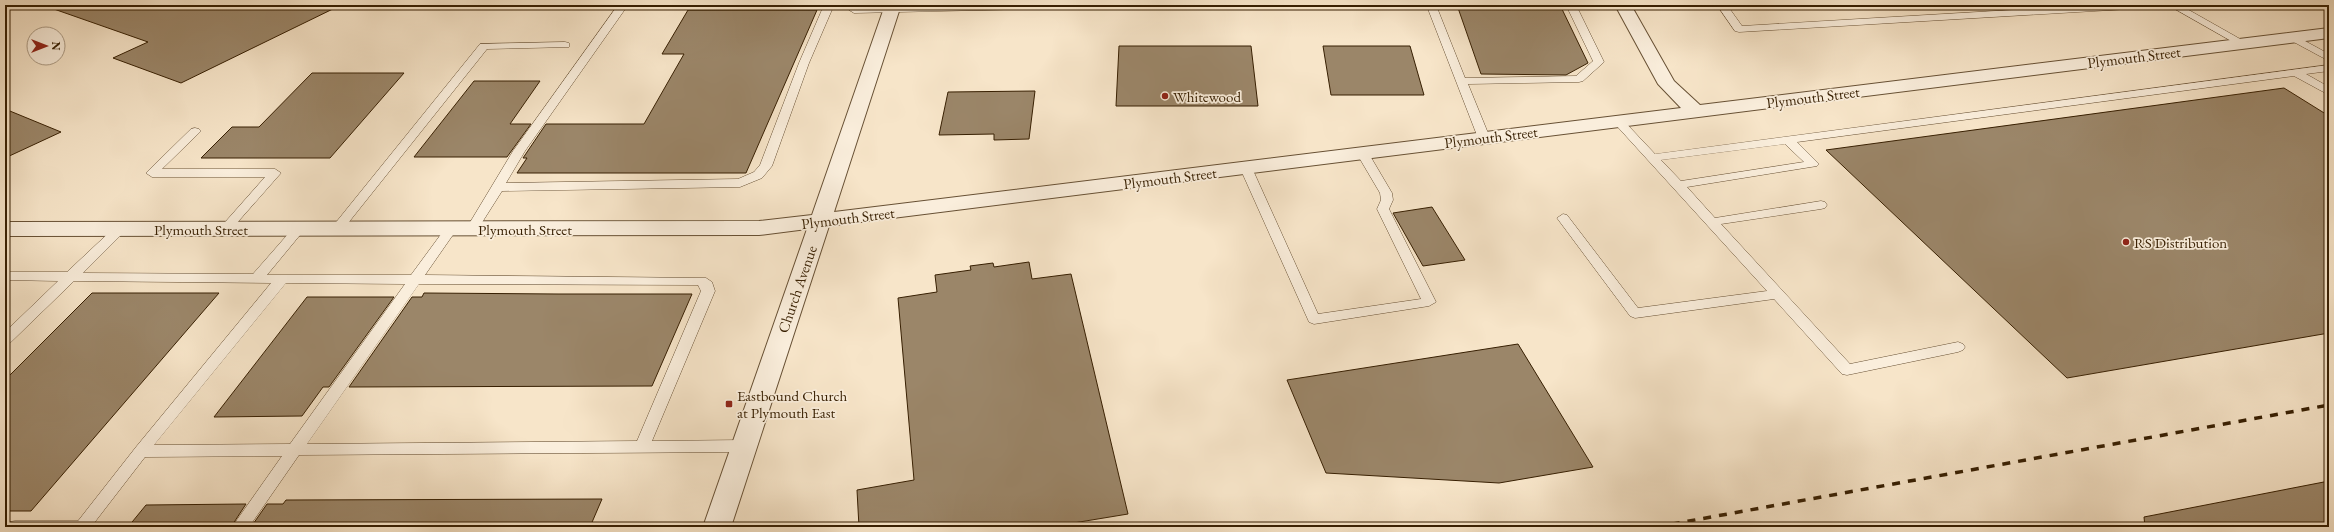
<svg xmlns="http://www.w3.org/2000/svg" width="2334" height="532" font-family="'EB Garamond',serif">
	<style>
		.building { fill: #9b8669; stroke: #371f02 }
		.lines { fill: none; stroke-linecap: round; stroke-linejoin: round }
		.lane-casing { stroke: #675034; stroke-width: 1 }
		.street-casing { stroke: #675034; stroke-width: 2 }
		.lane { fill: #faeedc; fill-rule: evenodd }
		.street { fill: #faeedc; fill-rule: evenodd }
		.rail { stroke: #371f02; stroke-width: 3.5; stroke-dasharray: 8 8; stroke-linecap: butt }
		.poi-dot { fill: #8f2418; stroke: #faeedc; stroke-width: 1.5 }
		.labels { text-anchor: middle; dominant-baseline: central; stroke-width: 3.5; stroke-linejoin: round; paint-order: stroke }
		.street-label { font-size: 15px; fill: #371f02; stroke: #faeedc }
		.poi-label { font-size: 15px; fill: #371f02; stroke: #faeedc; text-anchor: start }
	</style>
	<rect width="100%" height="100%" fill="#f7e5c9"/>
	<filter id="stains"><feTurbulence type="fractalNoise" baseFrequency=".005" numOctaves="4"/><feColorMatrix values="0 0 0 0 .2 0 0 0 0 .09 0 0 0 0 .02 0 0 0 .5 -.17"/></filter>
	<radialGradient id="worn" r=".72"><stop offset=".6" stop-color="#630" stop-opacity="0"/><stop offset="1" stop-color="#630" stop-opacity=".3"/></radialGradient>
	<!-- building -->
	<path class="building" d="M 52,5 L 341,5 L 181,83 L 113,58 L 148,42 L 51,8 Z
		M 1457,5 L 1560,5 L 1588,63 L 1566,75 L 1481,74 Z
		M 688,10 L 817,10 L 746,173 L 517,173 L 527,158 L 523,158 L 546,124 L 644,124 L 684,54 L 662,54 Z
		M 1119,46 L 1251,46 L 1258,106 L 1116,106 Z
		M 1323,46 L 1410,46 L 1424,95 L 1331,95 Z
		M 312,73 L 404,73 L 330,158 L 201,158 L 232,127 L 259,127 Z
		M 474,81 L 540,81 L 510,124 L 531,124 L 507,157 L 414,157 Z
		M 2284,88 L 2329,116 L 2329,333 L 2067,378 L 1826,150 Z
		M 1035,91 L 1029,139 L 994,140 L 994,134 L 939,135 L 948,92 Z
		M 5,109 L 61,132 L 5,158 Z
		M 1432,207 L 1465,260 L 1423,266 L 1393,213 Z
		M 1029,262 L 1032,279 L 1071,274 L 1128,514 L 1049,527 L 859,527 L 857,490 L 914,480 L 898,298 L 937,292 L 935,275 L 971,270 L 970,266 L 993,263 L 994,267 Z
		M 92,293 L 219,293 L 31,511 L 5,511 L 5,380 Z
		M 424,293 L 558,294 L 692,294 L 652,386 L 349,387 L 412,297 L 422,297 Z
		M 307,297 L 394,297 L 329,387 L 323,387 L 302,416 L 214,417 Z
		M 1518,344 L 1593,467 L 1499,483 L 1326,473 L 1287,380 Z
		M 2329,481 L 2329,527 L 2145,527 L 2144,517 Z
		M 602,499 L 590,527 L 251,527 L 267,504 L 283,504 L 286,500 Z
		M 246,504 L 231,527 L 128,527 L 146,505 Z"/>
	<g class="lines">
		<!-- lane casing -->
		<g class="lane-casing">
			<path id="lane" d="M 618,5 L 628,5 L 525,151 L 506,183 L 738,179 L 754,172 L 760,165 L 799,63 L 824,5 L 834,5 L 809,63 L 772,166 L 762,178 L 740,187 L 502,191 L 476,232 L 468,232 L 466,229 L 513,151 Z
				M 851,5 L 861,5 L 860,7 L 940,5 L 1436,5 L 1465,78 L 1576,76 L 1593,61 L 1566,5 L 1576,5 L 1604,62 L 1583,81 L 1579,82 L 1468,84 L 1490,138 L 1484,141 L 1478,138 L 1428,9 L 1069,8 L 854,13 L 849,10 Z
				M 1717,5 L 1727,5 L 1742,26 L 2095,5 L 2150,5 L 2145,8 L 1739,32 L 1735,31 Z
				M 2168,5 L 2180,5 L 2249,44 L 2244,47 L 2240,46 Z
				M 2294,35 L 2329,54 L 2329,61 L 2290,40 L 2289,38 Z
				M 565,42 L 569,43 L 569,47 L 487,49 L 341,232 L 333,232 L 331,229 L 333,226 L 480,44 Z
				M 2329,65 L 2329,71 L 2306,74 L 2329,87 L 2329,95 L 2294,76 L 1797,142 L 1819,164 L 1817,166 L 1687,187 L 1715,218 L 1821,201 L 1825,202 L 1827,205 L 1825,208 L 1821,209 L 1721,224 L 1850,364 L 1958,342 L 1963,344 L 1965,347 L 1963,350 L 1958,352 L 1847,375 L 1842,374 L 1774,299 L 1635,318 L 1630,316 L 1557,218 L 1563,214 L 1567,215 L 1638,308 L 1767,291 L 1615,124 L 1613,122 L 1615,120 L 1623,120 L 1655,154 ZM 1785,144 L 1804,162 L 1681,181 L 1661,160 Z
				M 195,128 L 199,129 L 201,131 L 199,133 L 162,169 L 275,169 L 281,173 L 229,232 L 221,232 L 219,229 L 265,177 L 152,177 L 146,173 L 191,129 Z
				M 1363,151 L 1369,154 L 1392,193 L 1393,200 L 1389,209 L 1436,302 L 1429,306 L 1314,324 L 1309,322 L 1240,168 L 1246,164 L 1252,168 L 1318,314 L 1421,299 L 1377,209 L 1381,200 L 1380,193 L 1357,154 Z
				M 120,225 L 124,226 L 126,229 L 124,232 L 83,273 L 253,274 L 295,226 L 299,225 L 305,229 L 267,275 L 411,275 L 447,226 L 451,225 L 457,229 L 425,275 L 706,278 L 712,282 L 715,291 L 652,441 L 744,440 L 749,442 L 752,446 L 749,450 L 744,452 L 299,455 L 249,527 L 232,527 L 282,456 L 145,457 L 91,527 L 7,527 L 9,522 L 15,521 L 78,521 L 136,447 L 271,283 L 74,281 L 10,343 L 5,345 L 5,332 L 58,281 L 5,280 L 5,272 L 67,272 L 116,226 ZM 286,283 L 405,284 L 290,444 L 154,445 ZM 419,284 L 698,285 L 701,291 L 637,441 L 307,444 Z"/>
		</g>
		<!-- street casing -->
		<g class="street-casing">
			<path id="street" d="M 885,5 L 901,5 L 834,212 L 1681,108 L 1658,84 L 1615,5 L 1631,5 L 1674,81 L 1700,105 L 2329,28 L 2329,38 L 829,226 L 731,527 L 703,527 L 807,229 L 759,235 L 5,236 L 5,222 L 759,221 L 812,215 Z"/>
		</g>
		<!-- lane -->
		<use href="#lane" class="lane"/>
		<!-- street -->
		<use href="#street" class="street"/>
		<!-- rail -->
		<path class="rail" d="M 1656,527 L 2329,405"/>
	</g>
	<!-- markers -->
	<g class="poi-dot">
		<circle cx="1165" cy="96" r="4"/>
		<circle cx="2126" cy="242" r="4"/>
		<rect x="725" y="400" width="8" height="8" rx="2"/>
	</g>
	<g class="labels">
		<!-- street labels -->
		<g class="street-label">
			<text transform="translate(2134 57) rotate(-7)">Plymouth Street</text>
			<text transform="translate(1813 97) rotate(-7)">Plymouth Street</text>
			<text transform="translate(1491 137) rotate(-7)">Plymouth Street</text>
			<text transform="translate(1170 178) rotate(-7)">Plymouth Street</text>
			<text transform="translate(848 218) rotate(-7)">Plymouth Street</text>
			<text x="201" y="229">Plymouth Street</text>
			<text x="525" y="229">Plymouth Street</text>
			<text transform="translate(797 289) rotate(-71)">Church Avenue</text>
		</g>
		<!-- poi labels -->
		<g class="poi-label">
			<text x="1173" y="96">Whitewood</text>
			<text x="2134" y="242">RS Distribution</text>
			<text x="737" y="395">Eastbound Church<tspan x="737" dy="17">at Plymouth East</tspan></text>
		</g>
	</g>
	<!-- margin -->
	<rect width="2334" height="532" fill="none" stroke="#f7e5c9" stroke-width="20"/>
	<rect x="6" y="6" width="2322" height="520" fill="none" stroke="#371f02" stroke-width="2"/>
	<rect x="10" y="10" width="2314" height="512" fill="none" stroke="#371f02"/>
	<!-- north arrow -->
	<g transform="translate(46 46) rotate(90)"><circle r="19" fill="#faeedc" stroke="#ac9b85"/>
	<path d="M0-3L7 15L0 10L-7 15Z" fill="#8f2418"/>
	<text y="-6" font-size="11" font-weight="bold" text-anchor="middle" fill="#371f02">N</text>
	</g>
	<rect width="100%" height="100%" filter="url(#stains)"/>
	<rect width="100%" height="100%" fill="url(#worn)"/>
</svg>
